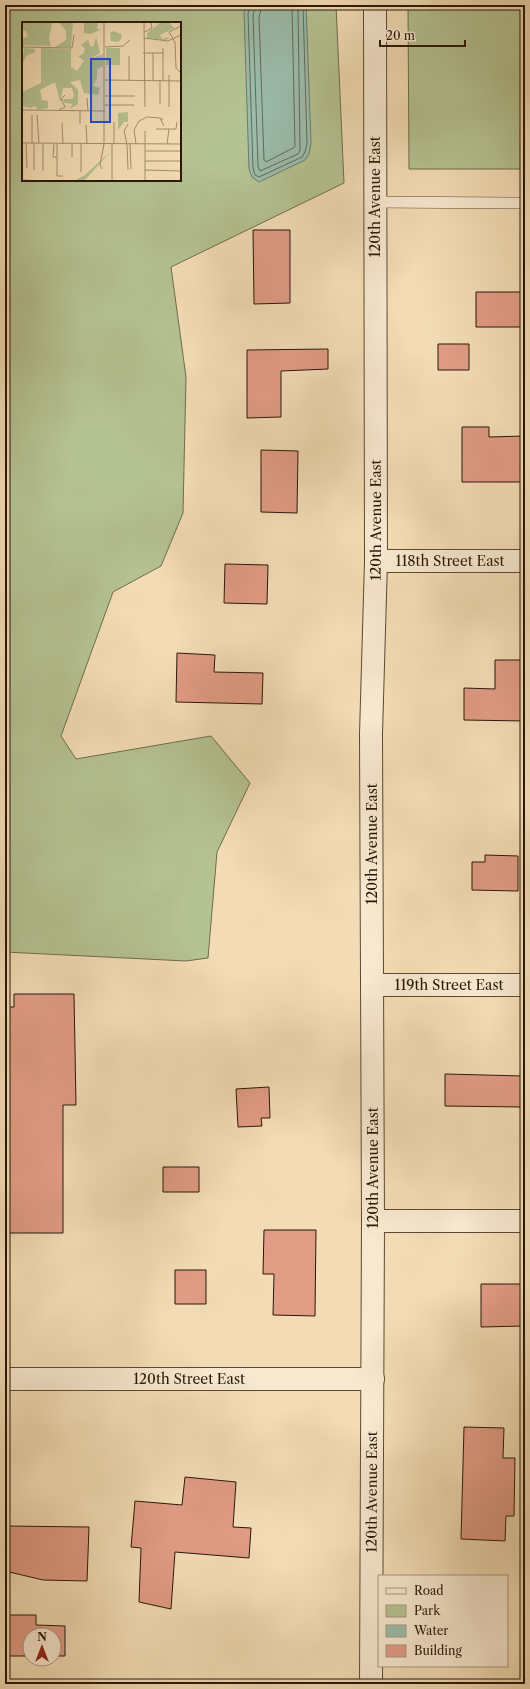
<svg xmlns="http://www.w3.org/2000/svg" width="530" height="1689" font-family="'Libre Caslon Text',serif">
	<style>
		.green { fill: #b5c292; stroke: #6f6d4c; fill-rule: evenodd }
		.water { fill: #9bbcab; stroke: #6d7a69 }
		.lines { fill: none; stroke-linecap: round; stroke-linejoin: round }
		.shore { stroke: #626a58; stroke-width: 1 }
		.building { fill: #e19c85; stroke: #291806 }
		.lane-casing { stroke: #5c4932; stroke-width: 12 }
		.street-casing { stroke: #5c4932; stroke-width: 24 }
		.lane { stroke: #f7e8cf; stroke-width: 11 }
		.street { stroke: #f7e8cf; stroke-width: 22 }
		.labels { text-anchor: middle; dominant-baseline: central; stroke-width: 3; stroke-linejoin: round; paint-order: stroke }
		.street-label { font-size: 14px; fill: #291806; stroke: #f7e8cf }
		.inset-road { fill: none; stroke: #a28e6f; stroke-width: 1 }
		.view { fill: #1d4ed8; fill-opacity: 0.15; stroke: #1d4ed8; stroke-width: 2 }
		.inset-edge { fill: none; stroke: #291806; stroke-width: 2 }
	</style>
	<rect width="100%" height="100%" fill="#f3dcb5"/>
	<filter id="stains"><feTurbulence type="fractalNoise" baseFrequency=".005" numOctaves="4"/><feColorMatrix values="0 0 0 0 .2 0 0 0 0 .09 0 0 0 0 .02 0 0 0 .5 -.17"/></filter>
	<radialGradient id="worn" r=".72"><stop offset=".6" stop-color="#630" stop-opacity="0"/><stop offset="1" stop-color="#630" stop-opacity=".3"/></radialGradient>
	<!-- green -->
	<path class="green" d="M 5,5 L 336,5 L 344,183 L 171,267 L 186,377 L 183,513 L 161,566 L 113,592 L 61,736 L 76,759 L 211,736 L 250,783 L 217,852 L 208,958 L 186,961 L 5,952 ZM 23,23 L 180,23 L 180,180 L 23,180 Z
		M 408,5 L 525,5 L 525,169 L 409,169 Z"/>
	<!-- water -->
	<path class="water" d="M 248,5 L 306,5 L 311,143 L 309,154 L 305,160 L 259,182 L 252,177 L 249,169 L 244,11 Z"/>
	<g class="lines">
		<!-- shore -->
		<path class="shore" d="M 251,5 L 248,13 L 253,168 L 255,175 L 259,177 L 302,157 L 305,152 L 307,143 L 303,5
			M 256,5 L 253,15 L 258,167 L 260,171 L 298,154 L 300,150 L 298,5
			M 262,5 L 259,17 L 264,160 L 266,162 L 295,147 L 292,5"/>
	</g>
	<!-- building -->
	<path class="building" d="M 253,230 L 290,230 L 290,303 L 254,304 Z
		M 476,292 L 525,292 L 525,327 L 476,327 Z
		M 438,344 L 469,344 L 469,370 L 438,370 Z
		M 328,349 L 328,369 L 281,371 L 281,417 L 247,418 L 247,350 Z
		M 462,427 L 489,427 L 489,437 L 525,436 L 525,482 L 462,482 Z
		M 261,450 L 298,451 L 297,513 L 261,512 Z
		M 225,564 L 268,565 L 267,604 L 224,603 Z
		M 177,653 L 215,655 L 214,672 L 263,673 L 262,704 L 176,702 Z
		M 495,660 L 525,660 L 525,721 L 464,720 L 464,688 L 495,689 Z
		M 485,855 L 518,856 L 518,891 L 472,890 L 472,862 L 485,862 Z
		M 14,994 L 74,994 L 76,1105 L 63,1105 L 63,1233 L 5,1233 L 5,1007 L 14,1007 Z
		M 445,1074 L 523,1076 L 522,1107 L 445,1106 Z
		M 269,1087 L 270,1118 L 261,1118 L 262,1126 L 238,1127 L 236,1089 Z
		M 163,1167 L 199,1167 L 199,1192 L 163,1192 Z
		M 264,1230 L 316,1230 L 315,1316 L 273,1315 L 274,1274 L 263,1274 Z
		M 175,1270 L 206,1270 L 206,1304 L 175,1304 Z
		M 481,1284 L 525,1284 L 525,1326 L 481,1327 Z
		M 464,1427 L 504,1428 L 503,1458 L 515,1458 L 514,1516 L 506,1516 L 505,1541 L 461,1539 Z
		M 185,1477 L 236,1482 L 233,1527 L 251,1528 L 249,1558 L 175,1552 L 171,1609 L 139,1602 L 141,1548 L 131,1547 L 135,1501 L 182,1505 Z
		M 5,1526 L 89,1527 L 87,1581 L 43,1580 L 5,1571 Z
		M 5,1615 L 36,1615 L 36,1625 L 65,1626 L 65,1656 L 54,1656 L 54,1635 L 30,1635 L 30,1656 L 5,1656 Z"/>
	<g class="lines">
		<!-- lane casing -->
		<g class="lane-casing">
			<path id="lane" d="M 375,202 L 525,203"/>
		</g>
		<!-- street casing -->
		<g class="street-casing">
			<g id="street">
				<path id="s1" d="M 376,561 L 525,561"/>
				<path id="s2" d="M 372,985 L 525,985"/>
				<path d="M 373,1221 L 525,1221"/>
				<path id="s3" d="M 5,1379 L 373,1379"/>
				<path id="s4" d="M 371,1684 L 373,1221 L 371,734 L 376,561 L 375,5"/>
			</g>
		</g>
		<!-- lane -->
		<use href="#lane" class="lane"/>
		<!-- street -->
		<use href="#street" class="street"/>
	</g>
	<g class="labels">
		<!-- street labels -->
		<g class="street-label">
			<text transform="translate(375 197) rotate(-90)">120th Avenue East</text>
			<text stroke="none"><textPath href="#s4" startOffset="1164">120th Avenue East</textPath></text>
			<text stroke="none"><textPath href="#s1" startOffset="74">118th Street East</textPath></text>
			<text transform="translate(372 844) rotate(-90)">120th Avenue East</text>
			<text stroke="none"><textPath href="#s2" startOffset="77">119th Street East</textPath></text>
			<text transform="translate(373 1168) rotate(-90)">120th Avenue East</text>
			<text stroke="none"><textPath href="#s3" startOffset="184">120th Street East</textPath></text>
			<text stroke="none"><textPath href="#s4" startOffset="192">120th Avenue East</textPath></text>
		</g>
	</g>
	<!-- overview -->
	<g transform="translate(22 22)">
		<rect width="159" height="159" fill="#f3dcb5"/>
		<path d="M 0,0 L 30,0 L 27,17 L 29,24 L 0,23 L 0,17 L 6,14 L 4,9 L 0,8 ZM 37,0 L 51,0 L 49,25 L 33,25 L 44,18 L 44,9 ZM 62,0 L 76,0 L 75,6 L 78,8 L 68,12 L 62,11 ZM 139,0 L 147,0 L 152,6 L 138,13 L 140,17 L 146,15 L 147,17 L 142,18 L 125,16 L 125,11 ZM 91,9 L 99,12 L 100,16 L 96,20 L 89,19 L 88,11 ZM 74,15 L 78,31 L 68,37 L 81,32 L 81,44 L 75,47 L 75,56 L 71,64 L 78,66 L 76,73 L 62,71 L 58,58 L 48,60 L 56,68 L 56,82 L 47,87 L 51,82 L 43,81 L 40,77 L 50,77 L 52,74 L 50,66 L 41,66 L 38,80 L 33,60 L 18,68 L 20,78 L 26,79 L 26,86 L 17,88 L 12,84 L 9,86 L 0,84 L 0,70 L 19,61 L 19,26 L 49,27 L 49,45 L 55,49 L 62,39 L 56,34 L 61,32 L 63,27 L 59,23 L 66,18 L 68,24 L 71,25 ZM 2,26 L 13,27 L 13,30 L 4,34 L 0,43 ZM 84,26 L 98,26 L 98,43 L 84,43 ZM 106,90 L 106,100 L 102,100 L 96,108 L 96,91 ZM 89,129 L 62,159 L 52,159 L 63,153 Z" fill="#b5c292"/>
		<path class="inset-road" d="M 122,0 L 123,85M 159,4 L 147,10 L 153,20 L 154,46 L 159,51M 123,10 L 130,6 L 129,0M 122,16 L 146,19 L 159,13M 0,25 L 50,26 L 52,13M 83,25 L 101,24 L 108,18M 141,26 L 141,58M 121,31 L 141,31M 131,31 L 131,58M 107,34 L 107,58M 83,58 L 159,59M 138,58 L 138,82M 83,74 L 113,74M 65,76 L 66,89M 83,83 L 112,83M 147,85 L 147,53M 0,88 L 83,89M 37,88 L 43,85 L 39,77 L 43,73M 10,93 L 10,121M 15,93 L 17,121M 141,98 L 138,96 L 142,104M 92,100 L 92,122M 40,101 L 41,122M 58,102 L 58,88M 64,103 L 65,122M 134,107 L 154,107 L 155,100M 0,121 L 159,122M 12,121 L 12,148M 4,122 L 5,146M 21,122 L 21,149M 32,122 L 31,135 L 35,135M 35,122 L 35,154 L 41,154M 105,122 L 106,148M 105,122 L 102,109 L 106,102M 108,122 L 109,147M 114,122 L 112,108 L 117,99 L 125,95 L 138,96M 145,122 L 147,107M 123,129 L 159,129M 50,135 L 50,122M 123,139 L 159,139M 80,147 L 78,143 L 82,122 L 82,0M 123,148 L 159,149M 59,150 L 59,122M 0,158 L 18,159M 90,159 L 90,122M 123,159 L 123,109"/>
		<path class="view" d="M 69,37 L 88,37 L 88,100 L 69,100 Z"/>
		<rect width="159" height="159" class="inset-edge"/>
	</g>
	<!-- margin -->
	<rect width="530" height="1689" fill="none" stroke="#f3dcb5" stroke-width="20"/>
	<rect x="6" y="6" width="518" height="1677" fill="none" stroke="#291806" stroke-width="2"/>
	<rect x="10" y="10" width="510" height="1669" fill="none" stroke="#291806"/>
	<!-- legend -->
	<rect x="378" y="1575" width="130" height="92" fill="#f7e8cf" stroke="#a5957f"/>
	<rect x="386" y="1588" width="20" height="6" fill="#f7e8cf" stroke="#a5957f"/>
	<text x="414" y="1595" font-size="12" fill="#291806">Road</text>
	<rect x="386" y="1605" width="20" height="12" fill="#b5c292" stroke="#a5957f"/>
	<text x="414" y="1615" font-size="12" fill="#291806">Park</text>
	<rect x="386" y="1625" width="20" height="12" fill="#9bbcab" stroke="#a5957f"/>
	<text x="414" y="1635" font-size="12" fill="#291806">Water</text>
	<rect x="386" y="1645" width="20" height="12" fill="#e19c85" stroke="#a5957f"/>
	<text x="414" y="1655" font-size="12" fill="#291806">Building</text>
	<!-- north arrow -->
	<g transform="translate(42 1647)"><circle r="19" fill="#f7e8cf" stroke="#a5957f"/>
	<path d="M0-3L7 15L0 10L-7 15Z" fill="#8f2418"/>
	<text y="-6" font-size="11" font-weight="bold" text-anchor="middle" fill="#291806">N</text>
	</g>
	<!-- scale -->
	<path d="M380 40v6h85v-6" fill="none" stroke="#291806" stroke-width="2"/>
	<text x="386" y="40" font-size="12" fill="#291806" stroke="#f7e8cf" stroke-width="3" paint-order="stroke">20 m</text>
	<rect width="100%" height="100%" filter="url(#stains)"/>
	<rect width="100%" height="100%" fill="url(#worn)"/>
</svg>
